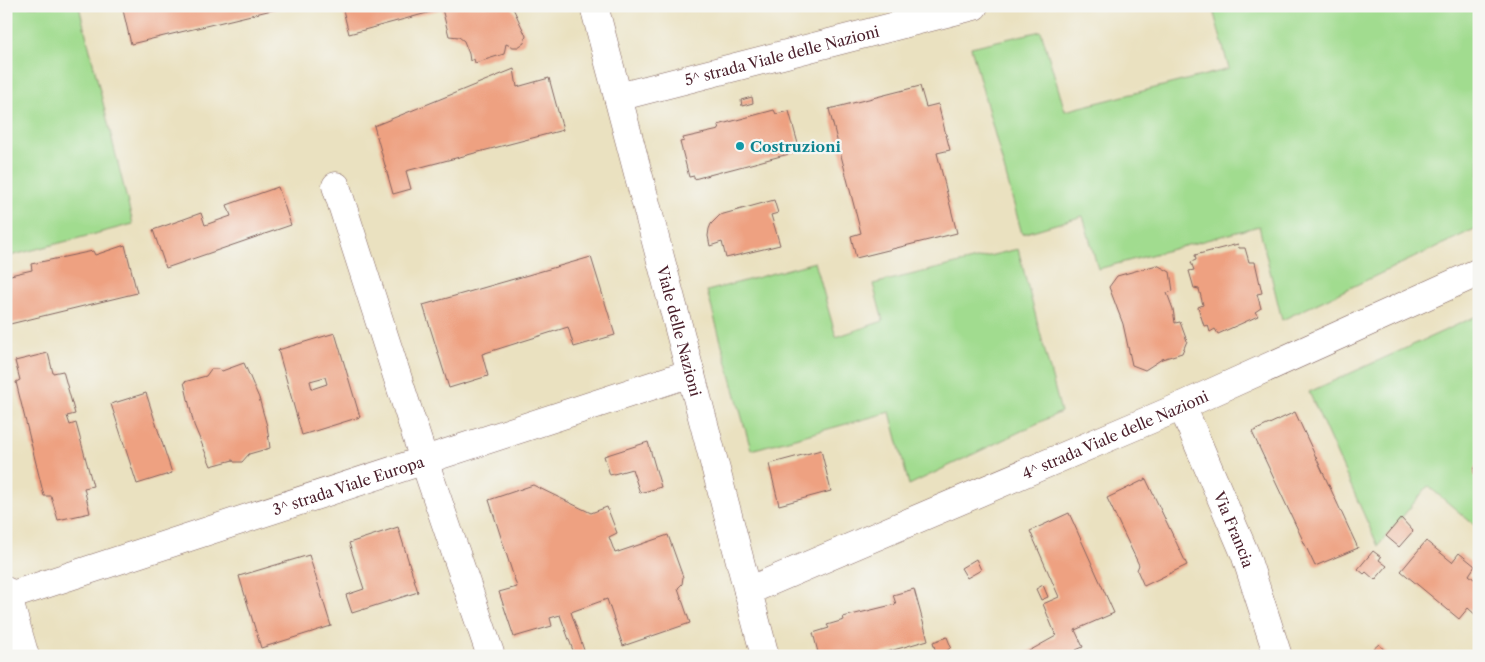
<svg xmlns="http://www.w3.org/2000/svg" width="1485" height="662" font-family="'Libre Caslon Text',serif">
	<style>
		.green { fill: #a1dc8f; stroke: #767e5d }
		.building { fill: #eea181; fill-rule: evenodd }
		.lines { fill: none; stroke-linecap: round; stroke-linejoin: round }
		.street-casing { stroke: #82635f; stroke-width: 29 }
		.street { stroke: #fff; stroke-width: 28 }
		.culture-dot { fill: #0f9aa8; stroke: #f6f6f2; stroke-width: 2 }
		.labels { text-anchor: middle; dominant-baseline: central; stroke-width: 4.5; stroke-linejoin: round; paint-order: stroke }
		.street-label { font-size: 15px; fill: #4a1f2b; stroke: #f6f6f2 }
		.culture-label { font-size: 15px; font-weight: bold; fill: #0d838f; stroke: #f6f6f2; text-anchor: start }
	</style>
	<rect width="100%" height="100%" fill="#f6f6f2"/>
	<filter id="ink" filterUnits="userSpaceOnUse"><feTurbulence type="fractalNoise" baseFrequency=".02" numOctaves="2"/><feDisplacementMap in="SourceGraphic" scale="10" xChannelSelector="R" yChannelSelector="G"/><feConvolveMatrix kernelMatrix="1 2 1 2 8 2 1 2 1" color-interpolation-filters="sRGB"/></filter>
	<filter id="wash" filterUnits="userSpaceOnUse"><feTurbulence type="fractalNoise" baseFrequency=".0096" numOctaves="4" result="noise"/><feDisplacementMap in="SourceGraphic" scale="20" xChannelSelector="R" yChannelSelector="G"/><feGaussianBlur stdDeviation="1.12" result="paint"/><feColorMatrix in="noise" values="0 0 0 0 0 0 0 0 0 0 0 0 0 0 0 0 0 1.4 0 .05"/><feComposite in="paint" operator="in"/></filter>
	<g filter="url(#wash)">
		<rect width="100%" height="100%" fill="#eae1c0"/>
		<!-- green -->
		<path class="green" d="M 6,6 L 79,6 L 133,224 L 6,257 Z
			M 1212,6 L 1479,6 L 1479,227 L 1282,320 L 1259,226 L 1098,269 L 1083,216 L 1022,234 L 971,47 L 1041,31 L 1065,111 L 1229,69 Z
			M 1018,249 L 1061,412 L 909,485 L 890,412 L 751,450 L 707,291 L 815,262 L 836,337 L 883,321 L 873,284 Z
			M 1479,315 L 1479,529 L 1428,486 L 1378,546 L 1309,392 Z"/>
		<g id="blocks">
			<!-- building -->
			<path class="building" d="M 122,6 L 275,6 L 276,9 L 131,44 Z
				M 342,6 L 512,6 L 526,36 L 524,43 L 518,47 L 513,47 L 506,44 L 504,54 L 475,63 L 474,59 L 470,61 L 469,54 L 464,41 L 459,37 L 449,36 L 442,9 L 349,34 Z
				M 514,69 L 517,87 L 549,78 L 563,130 L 406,171 L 411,189 L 393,194 L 374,126 Z
				M 920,86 L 926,107 L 938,104 L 950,150 L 937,153 L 957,233 L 856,258 L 851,236 L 861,233 L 829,109 Z
				M 752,97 L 753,103 L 742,106 L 741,100 Z
				M 774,110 L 776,114 L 789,111 L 800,151 L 694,179 L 694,176 L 689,177 L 680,142 L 684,141 L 683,138 L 719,130 L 718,125 Z
				M 278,187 L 291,225 L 166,268 L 153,230 L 201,213 L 205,225 L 231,216 L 227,205 Z
				M 774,200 L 778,213 L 771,215 L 780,245 L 726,258 L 722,242 L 710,246 L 708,236 L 709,229 L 711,224 L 720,215 Z
				M 1238,244 L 1239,248 L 1245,248 L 1249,262 L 1255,262 L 1262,293 L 1257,294 L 1261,308 L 1255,312 L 1258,316 L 1218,334 L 1215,329 L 1210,332 L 1208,325 L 1204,326 L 1198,307 L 1203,305 L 1199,289 L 1194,288 L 1189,271 L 1194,270 L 1191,262 L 1196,260 L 1195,255 Z
				M 125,245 L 137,293 L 10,324 L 6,307 L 6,276 L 32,270 L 31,264 L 93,251 L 95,255 Z
				M 591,257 L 615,335 L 574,347 L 568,327 L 482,354 L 488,376 L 449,388 L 423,305 Z
				M 1157,265 L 1170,272 L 1173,291 L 1167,293 L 1173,309 L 1175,323 L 1180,322 L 1187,341 L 1182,353 L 1162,359 L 1145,370 L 1132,365 L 1123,324 L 1109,287 L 1117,276 Z
				M 335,333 L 360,417 L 302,435 L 278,350 ZM 325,377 L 327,384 L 312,389 L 310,381 Z
				M 48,353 L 53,373 L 63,371 L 75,414 L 67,416 L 70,425 L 76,423 L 93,486 L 84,488 L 90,513 L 58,520 L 51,496 L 44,496 L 16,382 L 20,380 L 15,361 Z
				M 244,363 L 259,398 L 267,426 L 270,448 L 249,454 L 242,462 L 234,462 L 233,460 L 211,466 L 194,425 L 184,382 L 206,376 L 211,369 L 218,369 L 222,371 Z
				M 146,393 L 172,473 L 137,484 L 111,404 Z
				M 1295,412 L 1358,548 L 1315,566 L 1252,432 Z
				M 648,442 L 661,487 L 640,493 L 632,469 L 610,475 L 604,456 Z
				M 821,450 L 831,491 L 779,505 L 769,464 Z
				M 1479,459 L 1479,480 L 1475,478 L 1474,470 Z
				M 1146,479 L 1187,565 L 1144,586 L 1137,570 L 1139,565 L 1107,498 Z
				M 533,485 L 591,513 L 607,507 L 617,533 L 609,537 L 615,553 L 668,535 L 683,577 L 682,584 L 678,588 L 690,623 L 623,646 L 607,599 L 571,612 L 586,656 L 575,656 L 560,615 L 550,618 L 552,626 L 514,637 L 499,592 L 517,587 L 489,500 Z
				M 1069,513 L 1114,613 L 1075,630 L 1083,647 L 1076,650 L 1078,656 L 1020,656 L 1056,636 L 1043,604 L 1059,597 L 1030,531 Z
				M 1401,518 L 1413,531 L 1399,547 L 1386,536 Z
				M 398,527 L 418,592 L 352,613 L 346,595 L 364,589 L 349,543 Z
				M 1426,541 L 1452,562 L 1459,553 L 1475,566 L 1469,575 L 1479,583 L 1479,618 L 1468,608 L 1459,619 L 1401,571 Z
				M 1373,551 L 1381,557 L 1379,560 L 1387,566 L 1375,580 L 1366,572 L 1364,574 L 1358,569 Z
				M 309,555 L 331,626 L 261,648 L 239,576 Z
				M 976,559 L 981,570 L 967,578 L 961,568 Z
				M 1043,585 L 1048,597 L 1041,600 L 1036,589 Z
				M 914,589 L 928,640 L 873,656 L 819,656 L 813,633 L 829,628 L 827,625 L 844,620 L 843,617 L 896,604 L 893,595 Z
				M 947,637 L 951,647 L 941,656 L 937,656 L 933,642 Z
				M 1379,644 L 1389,656 L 1365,656 Z
				M 1126,652 L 1128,656 L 1117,656 Z"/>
		</g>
	</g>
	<g filter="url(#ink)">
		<use href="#blocks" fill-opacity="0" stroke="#82635f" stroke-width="1"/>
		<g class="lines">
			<!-- street casing -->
			<g class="street-casing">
				<g id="street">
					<path id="s1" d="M 594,6 L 765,656"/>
					<path id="s2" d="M 618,97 L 974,6"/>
					<path d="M 336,186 L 424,460 L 491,656"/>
					<path id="s3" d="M 1182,406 L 1245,554 L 1278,656"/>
					<path d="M 6,591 L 25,656"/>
					<path id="s4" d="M 748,591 L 1182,406 L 1479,272"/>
					<path id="s5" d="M 6,597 L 691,373"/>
				</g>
			</g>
			<!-- street -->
			<use href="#street" class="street"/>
		</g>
	</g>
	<!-- markers -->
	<circle class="culture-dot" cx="740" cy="146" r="5"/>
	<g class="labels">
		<!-- street labels -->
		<g class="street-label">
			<text stroke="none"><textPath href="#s2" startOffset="169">5^ strada Viale delle Nazioni</textPath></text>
			<text stroke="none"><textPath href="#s1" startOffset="336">Viale delle Nazioni</textPath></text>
			<text stroke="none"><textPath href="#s4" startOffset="399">4^ strada Viale delle Nazioni</textPath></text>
			<text stroke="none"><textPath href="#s5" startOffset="360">3^ strada Viale Europa</textPath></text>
			<text stroke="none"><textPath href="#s3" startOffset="134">Via Francia</textPath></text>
		</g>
		<!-- culture labels -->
		<g class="culture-label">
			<text x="750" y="146">Costruzioni</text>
		</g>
	</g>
	<!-- margin -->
	<rect width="1485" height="662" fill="none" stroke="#f6f6f2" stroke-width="25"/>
</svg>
